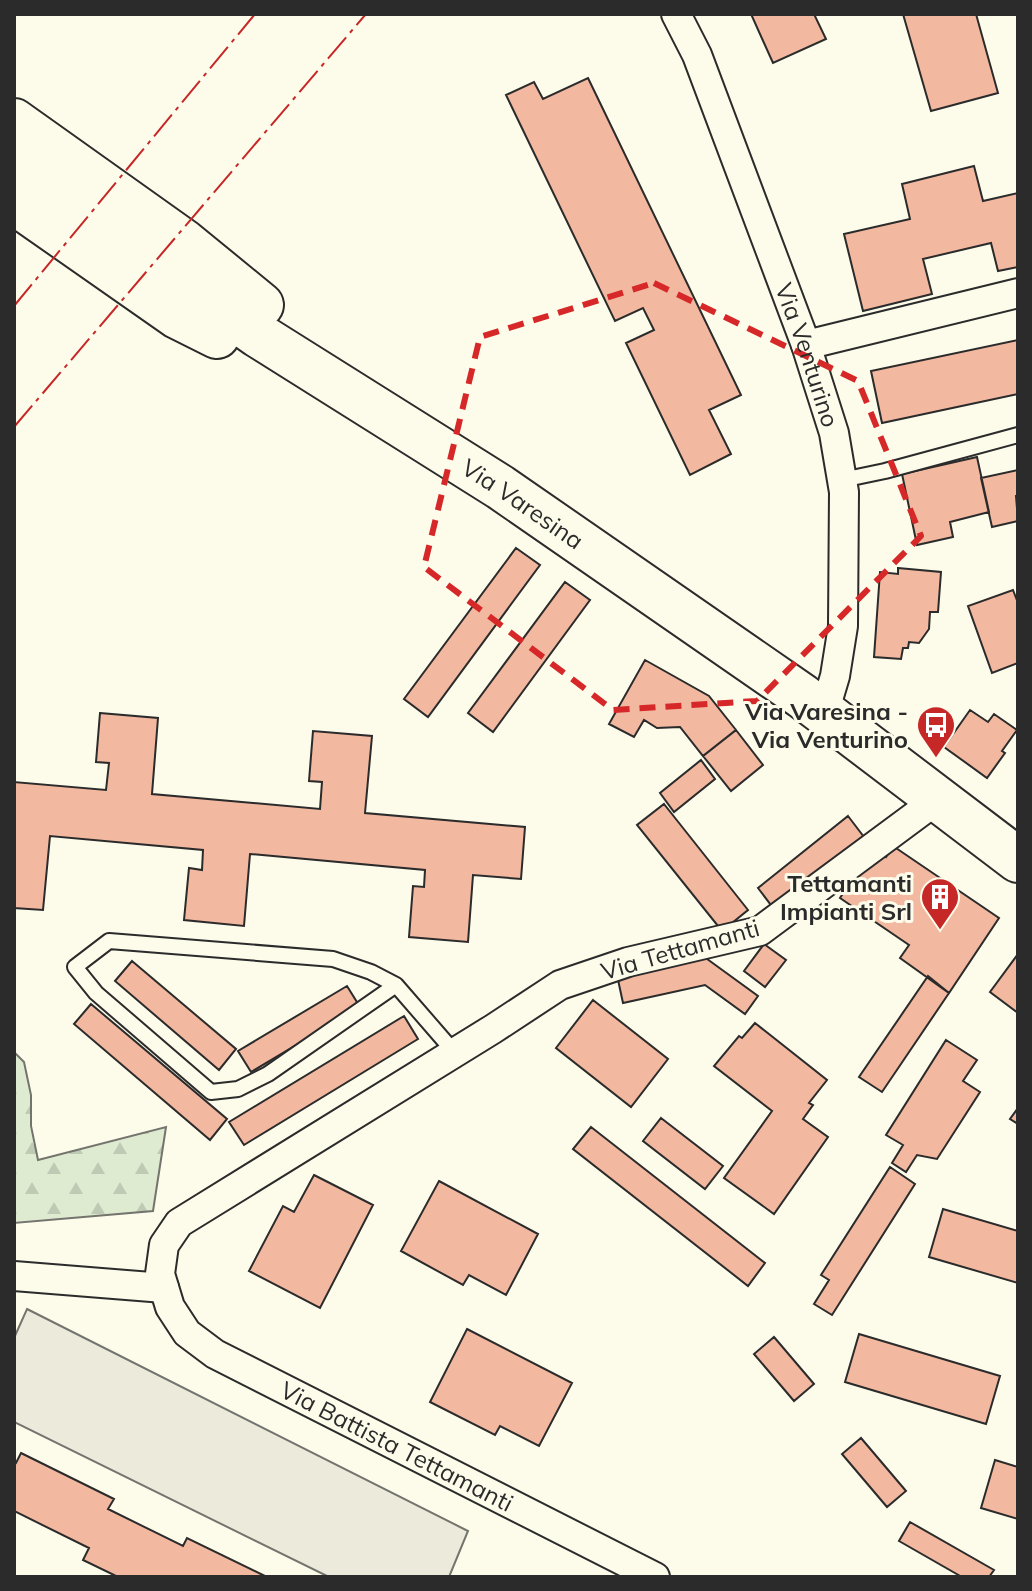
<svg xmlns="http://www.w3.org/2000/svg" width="1032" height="1591" font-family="Mulish,sans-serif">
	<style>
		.forest { fill: url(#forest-firs); stroke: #74746e; stroke-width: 2 }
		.parking { fill: #eceadb; stroke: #74746e; stroke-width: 2 }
		.building { fill: #f2b8a0; stroke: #2b2b2b; stroke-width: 2 }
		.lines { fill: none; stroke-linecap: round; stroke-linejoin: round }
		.lane-casing { stroke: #2b2b2b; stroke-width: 18 }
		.street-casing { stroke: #2b2b2b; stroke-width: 32 }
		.primary-casing { stroke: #2b2b2b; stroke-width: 48 }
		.lane { stroke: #fdfbea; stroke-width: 14 }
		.street { stroke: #fdfbea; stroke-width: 28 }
		.primary { stroke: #fdfbea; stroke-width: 44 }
		.power { stroke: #c62828; stroke-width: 2; stroke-dasharray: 28 6 4 6; stroke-linecap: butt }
		.marked { fill: none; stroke: #d62828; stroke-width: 6; stroke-dasharray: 16 10; stroke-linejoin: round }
		.labels { text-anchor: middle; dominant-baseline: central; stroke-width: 6; stroke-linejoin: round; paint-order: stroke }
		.street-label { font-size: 24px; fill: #2b2b2b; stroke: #fdfbea }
		.poi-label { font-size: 24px; font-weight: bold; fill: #2b2b2b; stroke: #fdfbea; text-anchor: end }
	</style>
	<defs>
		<pattern id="forest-firs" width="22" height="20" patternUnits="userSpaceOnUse" patternTransform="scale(2)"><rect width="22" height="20" fill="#deebd1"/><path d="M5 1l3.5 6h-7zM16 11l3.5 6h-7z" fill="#bfcab4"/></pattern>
	</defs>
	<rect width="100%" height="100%" fill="#fdfbea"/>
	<!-- forest -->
	<path class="forest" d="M 14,1052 L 24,1062 L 31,1095 L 31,1126 L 38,1160 L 166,1127 L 153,1211 L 14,1223 Z"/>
	<!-- parking -->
	<path class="parking" d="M 27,1309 L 468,1531 L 449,1577 L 329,1577 L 14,1422 L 14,1338 Z"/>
	<!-- building -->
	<path class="building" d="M 751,14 L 814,14 L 826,39 L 773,63 Z
		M 903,14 L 976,14 L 998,93 L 931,111 Z
		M 588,78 L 741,395 L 709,410 L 731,454 L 690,475 L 626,343 L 654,330 L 643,308 L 615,321 L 506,95 L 534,82 L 543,99 Z
		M 974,166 L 983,201 L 1018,193 L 1018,267 L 998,271 L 991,243 L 923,259 L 932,294 L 863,311 L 844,234 L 910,219 L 902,184 Z
		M 1018,340 L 1018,394 L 882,423 L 871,371 Z
		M 977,457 L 989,512 L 950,522 L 953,537 L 917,545 L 902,474 Z
		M 1018,470 L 1018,496 L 1016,496 L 1018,521 L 992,527 L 981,478 Z
		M 516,548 L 540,565 L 428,717 L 404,699 Z
		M 898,568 L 941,572 L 938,612 L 930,612 L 929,629 L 919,643 L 909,642 L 908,648 L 903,648 L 901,659 L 874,657 L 880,572 L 898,574 Z
		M 565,582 L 590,600 L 493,732 L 468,713 Z
		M 1013,590 L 1018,603 L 1018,663 L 992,673 L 968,606 Z
		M 645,660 L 709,696 L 736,730 L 703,756 L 680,727 L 657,728 L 644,720 L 634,737 L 609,724 Z
		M 970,710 L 988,722 L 994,714 L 1017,730 L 1002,751 L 1005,753 L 987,778 L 944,747 Z
		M 100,713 L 158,718 L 152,794 L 320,809 L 322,782 L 309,781 L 313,731 L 372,736 L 365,813 L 525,827 L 521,879 L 473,875 L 468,942 L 409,937 L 413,886 L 424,887 L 425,870 L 250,854 L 244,926 L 184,920 L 189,868 L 202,870 L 203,850 L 50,836 L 43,910 L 14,908 L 14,782 L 106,790 L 109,763 L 96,762 Z
		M 736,730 L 763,765 L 731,791 L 703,756 Z
		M 701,760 L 715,779 L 674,812 L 660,793 Z
		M 664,804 L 748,910 L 722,931 L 637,825 Z
		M 848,816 L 864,837 L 774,909 L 758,888 Z
		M 893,846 L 999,918 L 949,993 L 900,958 L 909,945 L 840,898 L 863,863 L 879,852 L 886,857 Z
		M 764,944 L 786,960 L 765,987 L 744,971 Z
		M 1018,954 L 1018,1013 L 990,992 Z
		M 703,956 L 758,996 L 745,1014 L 705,985 L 623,1003 L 617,975 Z
		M 132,961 L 236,1049 L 219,1070 L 115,981 Z
		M 928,976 L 949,993 L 882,1092 L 859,1077 Z
		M 347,986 L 360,1007 L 251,1072 L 238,1051 Z
		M 593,1000 L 668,1059 L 631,1107 L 556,1048 Z
		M 91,1004 L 227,1119 L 210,1140 L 74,1024 Z
		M 404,1016 L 418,1039 L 244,1145 L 229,1122 Z
		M 755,1023 L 827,1080 L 809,1103 L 813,1105 L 803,1119 L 828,1137 L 774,1214 L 724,1178 L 772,1111 L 714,1066 L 739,1036 L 742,1038 Z
		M 946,1040 L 977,1060 L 963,1081 L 980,1092 L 937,1159 L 917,1155 L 906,1172 L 892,1163 L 903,1145 L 886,1135 Z
		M 1018,1108 L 1018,1124 L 1010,1119 Z
		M 661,1118 L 723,1166 L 705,1189 L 643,1141 Z
		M 591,1127 L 765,1263 L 748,1286 L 573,1149 Z
		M 890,1167 L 915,1184 L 832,1315 L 814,1304 L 829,1280 L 821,1275 Z
		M 314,1175 L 373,1205 L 320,1308 L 249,1271 L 283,1206 L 294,1212 Z
		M 439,1181 L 538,1234 L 506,1295 L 469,1275 L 463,1285 L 401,1251 Z
		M 943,1209 L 1018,1231 L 1018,1283 L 929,1257 Z
		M 467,1329 L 572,1383 L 539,1446 L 500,1426 L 495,1435 L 430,1402 Z
		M 859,1334 L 1000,1376 L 986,1424 L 845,1382 Z
		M 774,1337 L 814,1384 L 794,1401 L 754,1354 Z
		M 861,1438 L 906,1491 L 887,1507 L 842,1454 Z
		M 21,1453 L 114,1499 L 108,1509 L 183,1546 L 187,1538 L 267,1577 L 118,1577 L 83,1560 L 89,1548 L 14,1511 L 14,1462 L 16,1463 Z
		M 995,1460 L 1018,1467 L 1018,1519 L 981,1508 Z
		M 910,1522 L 994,1570 L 989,1577 L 962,1577 L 899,1541 Z"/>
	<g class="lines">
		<!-- lane casing -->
		<g class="lane-casing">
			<path id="lane" d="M 842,480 L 885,471 L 1018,435
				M 396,985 L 268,1074 L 238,1089 L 211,1092 L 96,993 L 75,967 L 109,941 L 333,959 L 371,972 L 396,985 L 455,1053"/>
		</g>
		<!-- street casing -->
		<g class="street-casing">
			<g id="street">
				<path id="s1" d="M 676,14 L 697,55 L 806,345 L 834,433 L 844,492 L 843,626 L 835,676 L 824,713"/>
				<path d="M 806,345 L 1018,293"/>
				<path d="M 14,1276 L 164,1288"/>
				<path d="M 655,1577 L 215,1354 L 187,1333 L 170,1307 L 160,1274 L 164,1245 L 179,1223 L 493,1029 L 560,985 L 628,962 L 760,931 L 938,799"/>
			</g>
		</g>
		<!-- primary casing -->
		<g class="primary-casing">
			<g id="primary">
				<path d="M 14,121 L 184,242 L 261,305"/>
				<path id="s2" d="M 14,164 L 258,335 L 500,487 L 802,696 L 1018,860"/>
				<path d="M 14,202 L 177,316 L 217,336"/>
			</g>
		</g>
		<!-- lane -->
		<use href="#lane" class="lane"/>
		<!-- street -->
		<use href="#street" class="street"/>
		<!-- primary -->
		<use href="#primary" class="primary"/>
		<!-- power -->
		<path class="power" d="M 14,306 L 255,14
			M 14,427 L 366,14"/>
	</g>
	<!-- marked area -->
	<path class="marked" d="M 654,283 L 858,381 L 921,536 L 757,701 L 613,710 L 424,567 L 480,337 Z"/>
	<!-- icons -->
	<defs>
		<g id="bus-pin" transform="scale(2)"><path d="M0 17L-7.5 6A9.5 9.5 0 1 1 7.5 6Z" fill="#c62828" stroke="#fdfbea"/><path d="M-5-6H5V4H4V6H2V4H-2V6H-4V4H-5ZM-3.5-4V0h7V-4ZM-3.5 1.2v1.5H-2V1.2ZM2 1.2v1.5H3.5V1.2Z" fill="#fff"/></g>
		<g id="building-pin" transform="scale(2)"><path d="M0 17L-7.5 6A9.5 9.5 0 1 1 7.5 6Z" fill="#c62828" stroke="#fdfbea"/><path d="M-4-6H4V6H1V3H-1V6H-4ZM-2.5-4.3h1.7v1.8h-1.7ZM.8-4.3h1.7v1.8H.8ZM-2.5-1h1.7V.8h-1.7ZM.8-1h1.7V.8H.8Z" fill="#fff"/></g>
	</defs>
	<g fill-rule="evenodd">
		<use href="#bus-pin" x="936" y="725"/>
		<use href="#building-pin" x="940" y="897"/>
	</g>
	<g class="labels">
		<!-- street labels -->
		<g class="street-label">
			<text stroke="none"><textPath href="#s1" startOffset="366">Via Venturino</textPath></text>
			<text stroke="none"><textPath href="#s2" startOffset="612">Via Varesina</textPath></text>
			<text transform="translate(680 949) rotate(-16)">Via Tettamanti</text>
			<text transform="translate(397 1446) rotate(27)">Via Battista Tettamanti</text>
		</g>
		<!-- poi labels -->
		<g class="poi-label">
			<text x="908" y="711">Via Varesina -<tspan x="908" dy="28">Via Venturino</tspan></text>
			<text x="912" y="883">Tettamanti<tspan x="912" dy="28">Impianti Srl</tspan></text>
		</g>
	</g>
	<!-- border -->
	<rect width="1032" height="1591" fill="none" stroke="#2b2b2b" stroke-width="32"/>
</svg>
